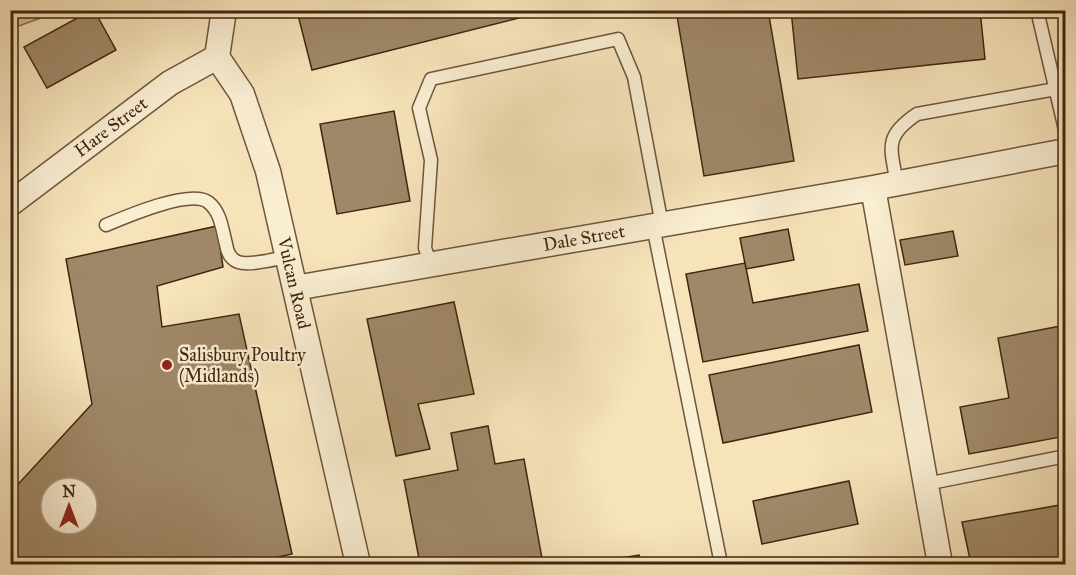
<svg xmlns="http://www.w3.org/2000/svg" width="1076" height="575" font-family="'IM FELL Great Primer',serif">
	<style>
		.green { fill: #d7c39d; stroke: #8c7456; stroke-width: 1.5 }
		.building { fill: #9f8868; stroke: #40260f; stroke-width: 1.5; fill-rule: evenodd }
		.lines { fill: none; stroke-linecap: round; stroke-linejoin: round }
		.lane-casing { stroke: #6e553a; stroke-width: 15 }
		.street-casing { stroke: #6e553a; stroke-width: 27 }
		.lane { stroke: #f9edd2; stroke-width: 12 }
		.street { stroke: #f9edd2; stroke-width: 24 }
		.poi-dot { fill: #8f2418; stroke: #f9edd2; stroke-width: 2 }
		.labels { text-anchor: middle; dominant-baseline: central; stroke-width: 5; stroke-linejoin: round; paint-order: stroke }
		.street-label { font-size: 18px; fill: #40260f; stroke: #f9edd2 }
		.poi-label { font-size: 18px; fill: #40260f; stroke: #f9edd2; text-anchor: start }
	</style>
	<rect width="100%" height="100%" fill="#f6e3ba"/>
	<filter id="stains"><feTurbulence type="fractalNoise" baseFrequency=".00333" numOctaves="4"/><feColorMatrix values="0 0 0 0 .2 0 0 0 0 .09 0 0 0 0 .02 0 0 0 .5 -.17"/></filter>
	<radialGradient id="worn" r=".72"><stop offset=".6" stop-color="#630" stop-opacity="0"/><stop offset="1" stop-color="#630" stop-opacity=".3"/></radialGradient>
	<!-- green -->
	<path class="green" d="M 11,10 L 60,10 L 60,11 L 16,27 L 11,33 Z"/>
	<!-- building -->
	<path class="building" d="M 92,10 L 94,10 L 116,50 L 47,88 L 24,47 Z
		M 315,10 L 551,10 L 312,70 L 298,15 Z
		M 676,10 L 768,10 L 794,161 L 704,176 Z
		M 791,10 L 980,10 L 985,59 L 798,79 Z
		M 394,111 L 410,201 L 337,214 L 320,124 Z
		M 217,226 L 223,267 L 157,286 L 162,327 L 239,314 L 292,554 L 246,564 L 10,564 L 10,493 L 92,404 L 66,259 ZM 51,488 L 87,488 L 87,524 L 51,524 Z
		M 788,229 L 794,260 L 746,269 L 740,238 Z
		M 953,231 L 958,256 L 905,265 L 900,240 Z
		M 745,263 L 753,303 L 859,284 L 868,331 L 703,362 L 686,274 Z
		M 454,302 L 474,394 L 418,404 L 430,449 L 396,456 L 367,319 Z
		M 1066,325 L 1066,436 L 969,454 L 960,407 L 1009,398 L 998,338 Z
		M 859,345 L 872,412 L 723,443 L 709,375 Z
		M 488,426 L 495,464 L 524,459 L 543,564 L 420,564 L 404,480 L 458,470 L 451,433 Z
		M 849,481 L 858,524 L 762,544 L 753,501 Z
		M 1066,504 L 1066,564 L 971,564 L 962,522 Z
		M 639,555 L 641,564 L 584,564 Z"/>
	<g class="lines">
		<!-- lane casing -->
		<g class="lane-casing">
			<path id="lane" d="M 1037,10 L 1066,134
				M 897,184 C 891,148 883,137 917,114 L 1056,89
				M 106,225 C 125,217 190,189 208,202 C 221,212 222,229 226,244 C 227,251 230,259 238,262 C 249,266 276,259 288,257
				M 653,226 L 721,564
				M 431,265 L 425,248 L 431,160 L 419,108 L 431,79 L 618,39 L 634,77 L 662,225
				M 926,484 L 1066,456"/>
		</g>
		<!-- street casing -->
		<g class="street-casing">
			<path id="street" d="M 224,10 L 217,57 L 242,94 L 268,171 L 358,564
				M 873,188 L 940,564
				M 10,204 L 170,83 L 217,57
				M 295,288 L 873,188 L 1066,151"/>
		</g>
		<!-- lane -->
		<use href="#lane" class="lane"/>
		<!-- street -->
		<use href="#street" class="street"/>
	</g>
	<!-- markers -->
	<circle class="poi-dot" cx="167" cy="365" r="6"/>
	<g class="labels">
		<!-- street labels -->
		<g class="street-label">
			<text transform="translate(111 127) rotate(-37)">Hare Street</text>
			<text transform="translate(584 238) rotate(-10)">Dale Street</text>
			<text transform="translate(294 283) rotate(77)">Vulcan Road</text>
		</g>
		<!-- poi labels -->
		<g class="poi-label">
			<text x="179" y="355">Salisbury Poultry<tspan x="179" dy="21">(Midlands)</tspan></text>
		</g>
	</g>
	<!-- margin -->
	<rect width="1076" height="575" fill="none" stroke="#f6e3ba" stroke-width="36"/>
	<rect x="12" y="12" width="1052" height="551" fill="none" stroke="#40260f" stroke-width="3"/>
	<rect x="18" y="18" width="1040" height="539" fill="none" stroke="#40260f" stroke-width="1.5"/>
	<!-- north arrow -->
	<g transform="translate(69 506)"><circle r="28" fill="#f9edd2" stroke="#af9d84" stroke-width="1.5"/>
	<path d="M0-4.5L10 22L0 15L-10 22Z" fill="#8f2418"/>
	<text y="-9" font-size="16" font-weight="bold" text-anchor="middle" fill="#40260f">N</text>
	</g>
	<rect width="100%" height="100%" filter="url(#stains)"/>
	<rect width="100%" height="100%" fill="url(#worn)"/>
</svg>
